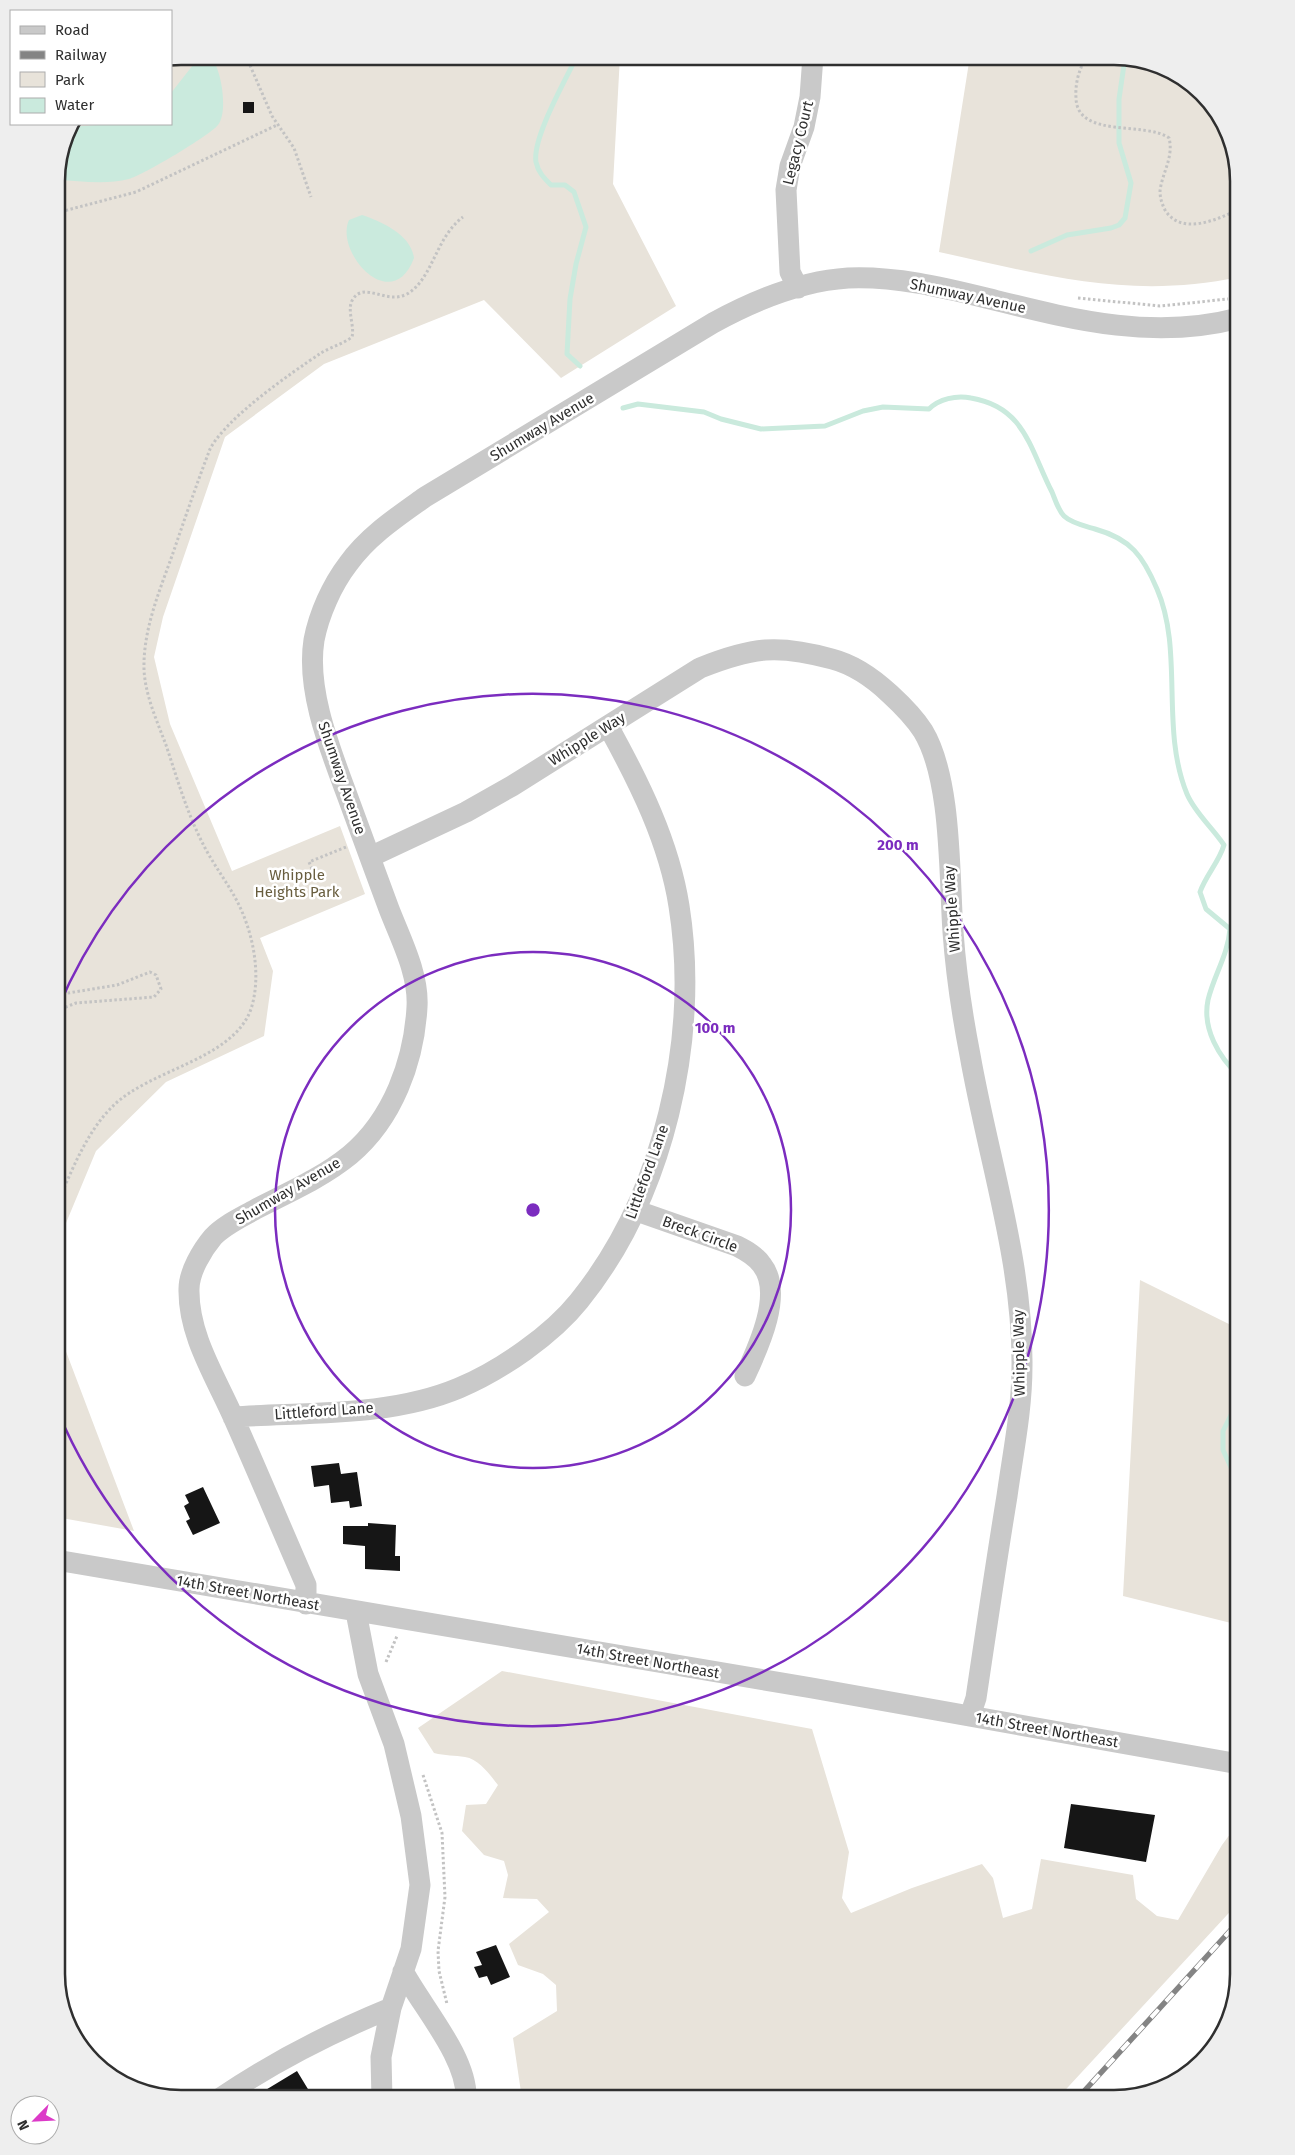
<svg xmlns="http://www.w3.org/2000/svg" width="1295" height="2155" font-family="'Fira Sans',sans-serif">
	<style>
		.green { fill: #e8e3da }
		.water { fill: #caeadd }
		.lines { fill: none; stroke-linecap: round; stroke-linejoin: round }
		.stream { stroke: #caeadd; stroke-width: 5 }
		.building { fill: #161616 }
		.path { stroke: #c3c3c3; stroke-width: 3; stroke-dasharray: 2.5 2.5; stroke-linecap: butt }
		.minor { stroke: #c9c9c9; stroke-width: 21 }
		.rail-casing { stroke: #848484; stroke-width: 5.5 }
		.rail { stroke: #fff; stroke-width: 4; stroke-dasharray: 11; stroke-linecap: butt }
		.ring { fill: none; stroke: #7b2cbf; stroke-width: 2.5 }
		.labels { text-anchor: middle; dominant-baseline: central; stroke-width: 5; stroke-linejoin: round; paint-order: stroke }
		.street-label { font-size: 15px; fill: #2f2f2f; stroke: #fff }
		.park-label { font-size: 15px; fill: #685d3e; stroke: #fff }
		.rim { fill: none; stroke: #2f2f2f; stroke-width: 2.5 }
		.centre { fill: #7b2cbf; stroke: #fff; stroke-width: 2.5 }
		.ring-label { font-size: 15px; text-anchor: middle; font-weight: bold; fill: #7b2cbf; stroke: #fff; stroke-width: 5; stroke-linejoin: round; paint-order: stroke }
	</style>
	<rect width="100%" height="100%" fill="#fff"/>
	<!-- green -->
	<path class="green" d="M 182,56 L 620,56 L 613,184 L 676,306 L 561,378 L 484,300 L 324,364 L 225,437 L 163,617 L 154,657 L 170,724 L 232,871 L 340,826 L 365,894 L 260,938 L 273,971 L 264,1036 L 166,1082 L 96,1151 L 56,1247 L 57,174 L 66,133 L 72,124 L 171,124 L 171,58 Z
		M 970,56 L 1122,57 L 1183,78 L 1226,126 L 1239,182 L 1239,277 C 1130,300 1045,275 939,252 Z
		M 1140,1280 L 1239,1329 L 1239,1625 L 1123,1596 Z
		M 56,1325 L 134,1531 L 56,1517 Z
		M 502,1671 L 812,1729 L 849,1852 L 842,1898 L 851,1913 L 912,1888 L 982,1864 L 993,1878 L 1003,1918 L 1032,1909 L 1041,1859 L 1133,1875 L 1136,1899 L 1157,1916 L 1178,1920 L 1222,1845 L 1239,1822 L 1239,1902 L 1057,2099 L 522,2099 L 513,2038 L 557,2011 L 556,1985 L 543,1974 L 518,1965 L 509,1944 L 549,1912 L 537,1899 L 503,1898 L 508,1875 L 504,1861 L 484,1855 L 462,1831 L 466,1805 L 486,1804 L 498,1785 C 490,1775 479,1759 465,1757 C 455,1755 445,1756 434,1753 L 418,1728 Z"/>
	<!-- water -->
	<path class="water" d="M 207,58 L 212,59 C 222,71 228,113 218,125 C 209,136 143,175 129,179 C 106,185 80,181 57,180 L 66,133 L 70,127 L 109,124 L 171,124 L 171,93 L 193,65 Z
		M 362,215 C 383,222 411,235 414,258 C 392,317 334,252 349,220 Z"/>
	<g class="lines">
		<!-- stream -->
		<path class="stream" d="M 577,56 C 566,79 532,138 536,162 C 538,172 544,178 551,185 L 565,185 L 574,192 L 586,227 L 576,264 L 570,299 L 567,354 L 580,366
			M 1031,251 L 1067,235 L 1111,228 L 1119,225 L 1125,218 L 1131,183 L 1119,143 L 1119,99 L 1125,58
			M 623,408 L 638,404 L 704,412 L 721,419 L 761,429 L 825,426 L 863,411 L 883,407 L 929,409 C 939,399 956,395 971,398 C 1025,407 1030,449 1052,492 C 1055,499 1058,510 1064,516 C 1071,523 1085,526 1095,529 C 1131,539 1143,556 1157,589 C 1184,651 1160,729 1187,794 C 1195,813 1212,827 1224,845 C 1219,862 1206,875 1200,892 L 1206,909 L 1230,929 C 1228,955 1214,975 1208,1000 C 1202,1029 1219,1057 1239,1076
			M 1239,1225 L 1236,1210 L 1239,1200
			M 1239,1485 L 1223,1450 L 1223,1431 L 1239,1399"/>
	</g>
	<!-- building -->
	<path class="building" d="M 243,102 L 254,102 L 254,113 L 243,113 Z
		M 339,1463 L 341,1474 L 357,1472 L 362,1506 L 350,1508 L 349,1501 L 331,1503 L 329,1485 L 314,1487 L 311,1466 Z
		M 203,1487 L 220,1523 L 193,1535 L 186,1521 L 190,1519 L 184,1506 L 189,1503 L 185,1495 Z
		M 368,1523 L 396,1525 L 395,1556 L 400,1556 L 400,1571 L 365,1569 L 365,1546 L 343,1544 L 343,1526 L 368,1526 Z
		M 1071,1804 L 1155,1815 L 1146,1862 L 1064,1848 Z
		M 496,1945 L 510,1977 L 491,1985 L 487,1976 L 479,1978 L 474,1967 L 482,1965 L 476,1952 Z
		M 297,2071 L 314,2099 L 262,2099 L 259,2094 Z"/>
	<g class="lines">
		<!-- path -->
		<path class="path" d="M 246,56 L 272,116 L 294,148 L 311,197
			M 1086,57 C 1079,70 1075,83 1076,98 C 1077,139 1146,121 1169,138 C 1174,157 1162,173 1160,191 C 1160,198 1162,204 1165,210 C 1181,236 1217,220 1239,209
			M 56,213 L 136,192 L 277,125
			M 1078,298 L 1160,306 L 1228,299
			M 312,869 L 309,862 L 346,847
			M 56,1011 L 76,1003 L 154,997 L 161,989 L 156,975 L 150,972 L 117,985 L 56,995
			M 56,1206 C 71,1173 86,1132 113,1106 C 150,1069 233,1060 251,1009 C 262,975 253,932 237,901 C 227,882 213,864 203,844 C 187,813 177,778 166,745 C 157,721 145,695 144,669 C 143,629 160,590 173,553 C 185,518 197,483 210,449 C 227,417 290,374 321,353 C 331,347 343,344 352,337 C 355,326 346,309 353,299 C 365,281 386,305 407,294 C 433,279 435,238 463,217
			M 386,1662 L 397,1636
			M 423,1775 L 442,1833 L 445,1897 L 438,1951 L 439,1971 L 447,2004"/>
		<!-- minor -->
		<path class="minor" d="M 798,288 L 790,272 L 786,190 L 790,166 L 804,127 L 810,97 L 813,56
			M 370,857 L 466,812 L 512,786 L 700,668 C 752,647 778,644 832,659 C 855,665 873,678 890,694 C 902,705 914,717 923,731 C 952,779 949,875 953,932 C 956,973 962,1014 970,1055 C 988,1158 1023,1261 1022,1366 C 1022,1410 1013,1453 1007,1496 C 996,1563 986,1631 976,1698 L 970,1716
			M 637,1211 L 737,1246 C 747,1251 756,1256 762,1265 C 784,1293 758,1348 745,1376
			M 233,1417 C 308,1412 390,1417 459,1388 C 500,1371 552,1335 579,1301 C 664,1196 700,1038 679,906 C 669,842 639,782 608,726
			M 56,1560 L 812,1688 L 1239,1764
			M 306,1604 L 306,1585 C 282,1530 259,1475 235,1421 C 217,1379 188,1336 189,1289 C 189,1272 202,1250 213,1237 C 224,1225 242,1217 256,1209 C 287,1193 322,1178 350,1155 C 393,1119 414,1061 417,1007 C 419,974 401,940 389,909 C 375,871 361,834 347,795 C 330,749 306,690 314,640 C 319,614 332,585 348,564 C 368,536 397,517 425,497 L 713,323 C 753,301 802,281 848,278 C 895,276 941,287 986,298 C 1071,319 1152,341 1239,318
			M 403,1971 C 422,2007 468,2058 466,2099
			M 219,2099 C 273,2062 330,2033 391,2008 L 411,1949 L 420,1885 L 411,1816 L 394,1744 L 368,1674 L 356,1612
			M 382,2099 L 381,2057 L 391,2008"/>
		<!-- rail casing -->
		<g class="rail-casing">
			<path id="rail" d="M 1077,2099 L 1239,1921"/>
		</g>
		<!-- rail -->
		<use href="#rail" class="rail"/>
	</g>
	<!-- distance rings -->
	<g class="ring">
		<circle cx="533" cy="1210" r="258"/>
		<path d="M58 1008A516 516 0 1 1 58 1412"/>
	</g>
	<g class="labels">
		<!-- street labels -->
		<g class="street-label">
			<text transform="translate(798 143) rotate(-76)">Legacy Court</text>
			<text transform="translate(968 296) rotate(12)">Shumway Avenue</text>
			<text transform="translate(542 427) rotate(-31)">Shumway Avenue</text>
			<text transform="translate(587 739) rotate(-32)">Whipple Way</text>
			<text transform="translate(342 778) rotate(71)">Shumway Avenue</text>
			<text transform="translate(952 909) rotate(-94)">Whipple Way</text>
			<text transform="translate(647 1172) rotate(-70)">Littleford Lane</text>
			<text transform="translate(288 1191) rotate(-30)">Shumway Avenue</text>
			<text transform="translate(700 1234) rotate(20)">Breck Circle</text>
			<text transform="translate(1019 1353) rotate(-91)">Whipple Way</text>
			<text transform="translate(324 1411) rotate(-4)">Littleford Lane</text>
			<text transform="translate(248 1593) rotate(10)">14th Street Northeast</text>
			<text transform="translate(648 1661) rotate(10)">14th Street Northeast</text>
			<text transform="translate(1047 1730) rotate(10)">14th Street Northeast</text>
		</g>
		<!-- park labels -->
		<g class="park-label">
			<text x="297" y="875">Whipple<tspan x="297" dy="17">Heights Park</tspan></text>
		</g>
	</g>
	<!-- crop -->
	<path d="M0 0H1295V2155H0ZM181 65H1114A116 116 0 0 1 1230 181V1974A116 116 0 0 1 1114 2090H181A116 116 0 0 1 65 1974V181A116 116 0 0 1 181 65Z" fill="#eee" fill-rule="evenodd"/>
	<path class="rim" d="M181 65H1114A116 116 0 0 1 1230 181V1974A116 116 0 0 1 1114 2090H181A116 116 0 0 1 65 1974V181A116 116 0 0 1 181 65Z"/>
	<circle cx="533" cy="1210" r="8" class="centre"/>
	<g class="ring-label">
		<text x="898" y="850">200 m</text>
		<text x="715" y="1033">100 m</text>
	</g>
	<!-- legend -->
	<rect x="10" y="10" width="162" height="115" fill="#ffffff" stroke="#acacac"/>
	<rect x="20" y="26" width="25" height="8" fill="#c9c9c9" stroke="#acacac"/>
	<text x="55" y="35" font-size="15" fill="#2f2f2f">Road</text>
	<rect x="20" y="51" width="25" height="8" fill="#848484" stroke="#acacac"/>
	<text x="55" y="60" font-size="15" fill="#2f2f2f">Railway</text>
	<rect x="20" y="72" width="25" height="15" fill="#e8e3da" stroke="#acacac"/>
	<text x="55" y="85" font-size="15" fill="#2f2f2f">Park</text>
	<rect x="20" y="98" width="25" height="15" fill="#caeadd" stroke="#acacac"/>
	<text x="55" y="110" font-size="15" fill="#2f2f2f">Water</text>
	<!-- north arrow -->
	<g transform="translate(35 2120) rotate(246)"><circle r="24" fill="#ffffff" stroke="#acacac"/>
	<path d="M0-4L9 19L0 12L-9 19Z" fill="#dc3ac8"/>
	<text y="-8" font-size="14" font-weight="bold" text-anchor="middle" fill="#2f2f2f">N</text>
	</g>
</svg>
